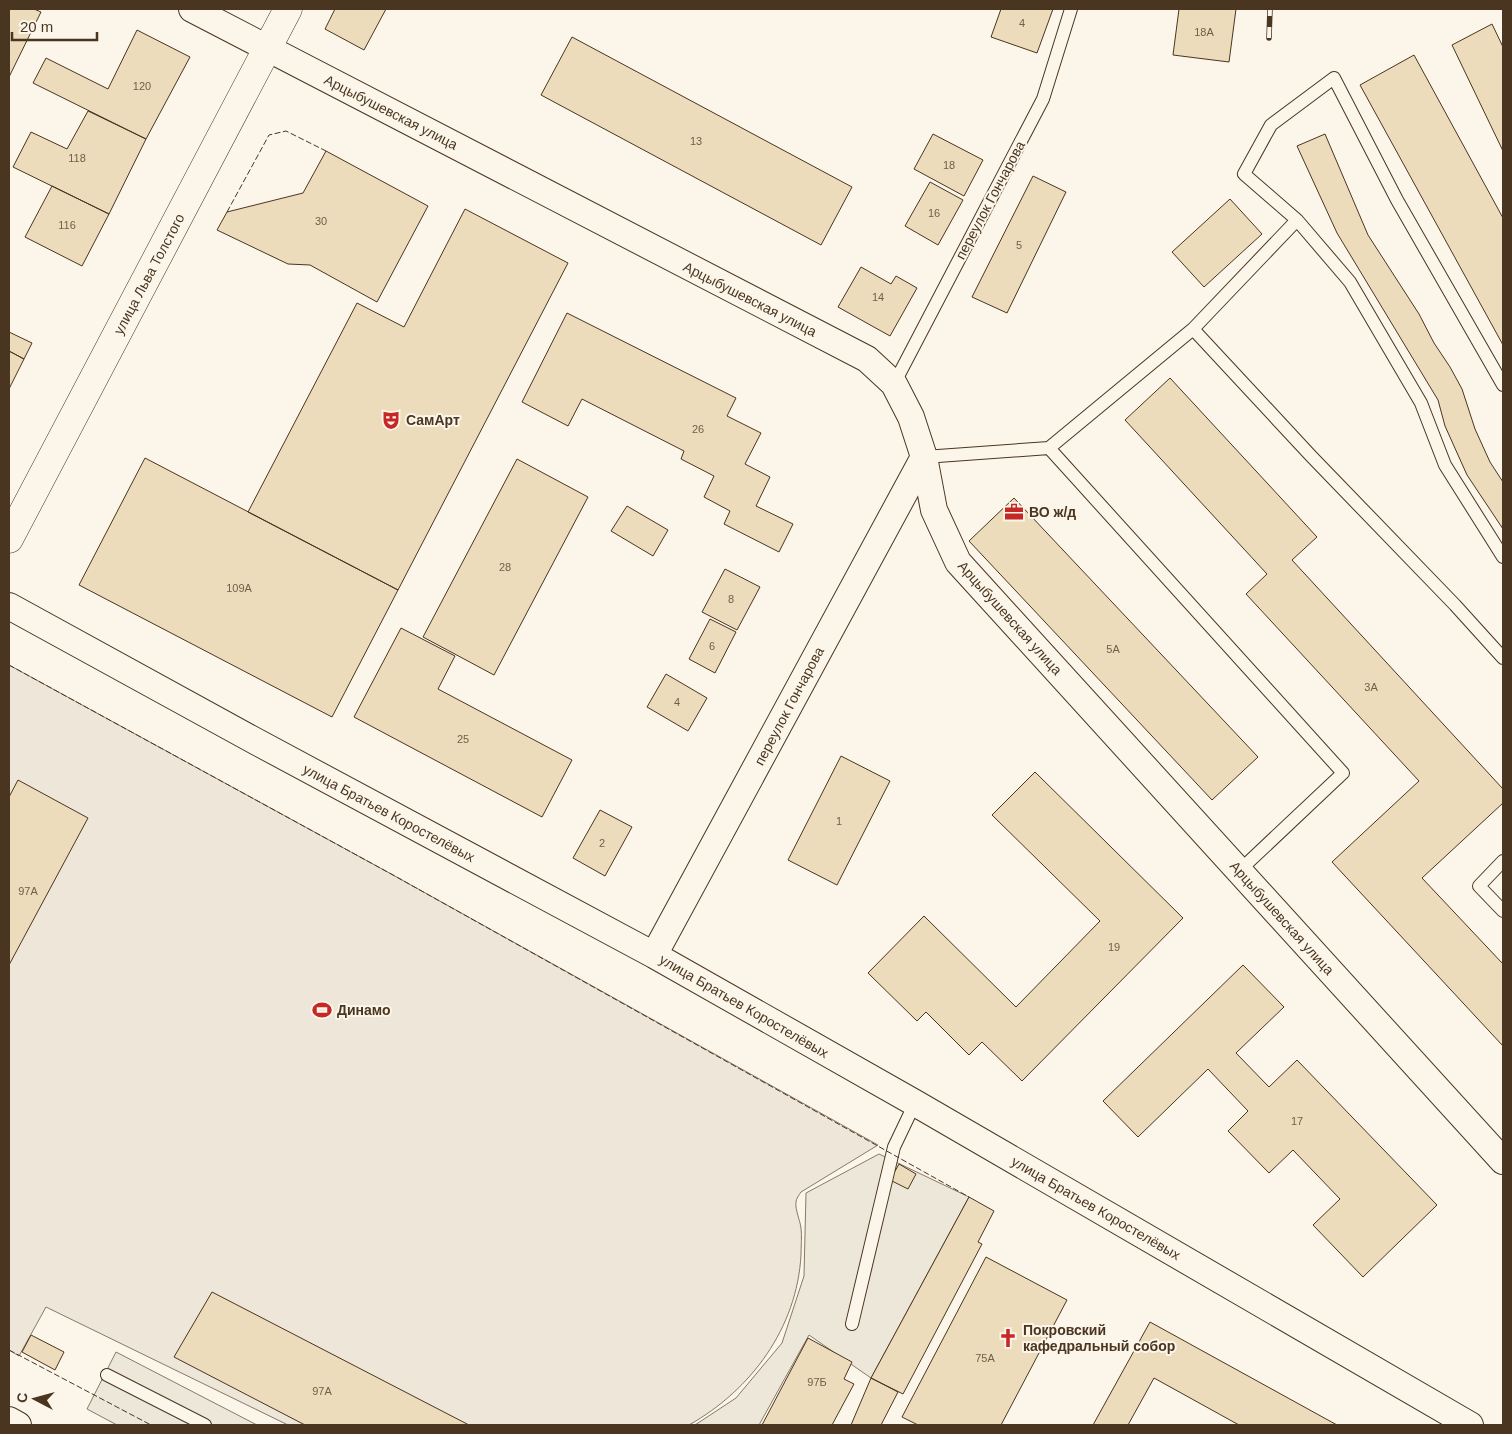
<svg xmlns="http://www.w3.org/2000/svg" width="1512" height="1434" font-family="Helvetica,sans-serif">
	<style>
		.green { fill: #ede6d9; stroke: #887966 }
		.parking { fill: #ede7d9; stroke: #887966 }
		.building { fill: #ecdcbc; stroke: #4a3520 }
		.lines { fill: none; stroke-linecap: round; stroke-linejoin: round }
		.service-casing { stroke: #4a3520; stroke-width: 14 }
		.minor-casing { stroke: #4a3520; stroke-width: 28 }
		.primary-casing { stroke: #4a3520; stroke-width: 29 }
		.service { stroke: #fbf6e9; stroke-width: 12 }
		.minor { stroke: #fbf6e9; stroke-width: 26 }
		.primary { stroke: #fbf6e9; stroke-width: 28 }
		.rail-casing { stroke: #4a3520; stroke-width: 5.5 }
		.rail { stroke: #fbf6e9; stroke-width: 4; stroke-dasharray: 11; stroke-linecap: butt }
		.fence { stroke: #4a3520; stroke-width: 1; stroke-dasharray: 6 2.5; stroke-linecap: butt }
		.labels { text-anchor: middle; dominant-baseline: central; stroke-width: 4; stroke-linejoin: round; paint-order: stroke }
		.number-label { font-size: 11px; fill: #725f47 }
		.street-label { font-size: 14px; fill: #4a3520; stroke: #fbf6e9 }
		.poi-label { font-size: 14px; font-weight: bold; fill: #4a3520; stroke: #fbf6e9; text-anchor: start }
	</style>
	<rect width="100%" height="100%" fill="#fbf6e9"/>
	<!-- green -->
	<path class="green" d="M 9,665 L 393,875 L 878,1145 L 801,1192 C 799,1195 796,1199 796,1202 C 795,1210 800,1220 801,1228 C 802,1237 801,1246 801,1255 C 797,1328 751,1390 689,1425 L 288,1425 L 46,1307 L 19,1356 L 9,1350 Z"/>
	<!-- parking -->
	<path class="parking" d="M 879,1154 L 969,1197 L 871,1378 L 809,1335 L 759,1425 L 695,1425 L 736,1398 L 782,1343 L 804,1276 L 806,1193 Z
		M 116,1352 L 257,1425 L 117,1425 L 87,1409 Z"/>
	<!-- building -->
	<path class="building" d="M 9,9 L 34,9 L 41,12 L 9,77 Z
		M 335,9 L 386,9 L 364,50 L 325,29 Z
		M 1001,9 L 1053,9 L 1037,53 L 991,37 Z
		M 1179,9 L 1236,9 L 1229,62 L 1173,55 Z
		M 1492,24 L 1503,47 L 1503,151 L 1452,45 Z
		M 137,30 L 190,57 L 146,139 L 33,83 L 46,58 L 108,89 Z
		M 572,37 L 852,187 L 821,245 L 541,95 Z
		M 1414,55 L 1503,218 L 1503,345 L 1360,85 Z
		M 88,111 L 146,139 L 109,214 L 13,167 L 31,132 L 67,149 Z
		M 933,134 L 983,160 L 964,196 L 914,169 Z
		M 1325,134 L 1368,235 L 1419,314 L 1434,343 L 1450,367 L 1462,389 L 1475,429 L 1490,462 L 1503,482 L 1503,529 L 1467,475 L 1445,426 L 1438,400 L 1337,233 L 1297,146 Z
		M 326,151 L 428,206 L 377,302 L 310,265 L 288,264 L 217,230 L 227,212 L 303,193 Z
		M 1033,176 L 1066,192 L 1007,313 L 972,297 Z
		M 930,182 L 963,200 L 938,245 L 905,226 Z
		M 52,186 L 109,214 L 82,266 L 25,237 Z
		M 1230,199 L 1262,234 L 1204,287 L 1172,252 Z
		M 465,209 L 568,263 L 398,590 L 248,512 L 357,303 L 404,327 Z
		M 861,267 L 891,284 L 896,276 L 917,288 L 890,336 L 838,307 Z
		M 567,313 L 736,398 L 727,416 L 761,433 L 745,464 L 770,477 L 756,506 L 793,524 L 779,552 L 724,524 L 730,511 L 704,497 L 714,476 L 681,459 L 684,451 L 582,399 L 568,426 L 522,402 Z
		M 9,332 L 32,343 L 24,359 L 9,351 Z
		M 9,351 L 24,359 L 9,389 Z
		M 1170,378 L 1317,537 L 1292,560 L 1503,789 L 1503,803 L 1422,878 L 1503,964 L 1503,1046 L 1332,862 L 1419,781 L 1246,594 L 1267,574 L 1125,420 Z
		M 145,458 L 398,590 L 332,717 L 79,585 Z
		M 517,459 L 588,497 L 494,675 L 423,637 Z
		M 1014,498 L 1258,757 L 1212,800 L 969,541 Z
		M 627,506 L 668,530 L 653,556 L 611,531 Z
		M 725,569 L 760,587 L 737,630 L 702,612 Z
		M 710,619 L 736,632 L 715,673 L 689,659 Z
		M 401,628 L 455,656 L 438,689 L 572,760 L 542,817 L 354,717 Z
		M 666,674 L 707,698 L 688,731 L 647,707 Z
		M 841,756 L 890,781 L 837,885 L 788,860 Z
		M 1035,772 L 1183,918 L 1022,1081 L 982,1042 L 969,1055 L 926,1012 L 917,1021 L 868,973 L 924,916 L 1016,1007 L 1100,921 L 992,815 Z
		M 18,780 L 88,818 L 9,965 L 9,797 Z
		M 600,810 L 632,827 L 605,876 L 573,858 Z
		M 1243,965 L 1284,1007 L 1236,1053 L 1269,1087 L 1297,1060 L 1437,1205 L 1363,1277 L 1313,1225 L 1340,1199 L 1293,1150 L 1269,1173 L 1228,1131 L 1248,1111 L 1208,1069 L 1138,1137 L 1103,1101 Z
		M 899,1164 L 916,1174 L 908,1189 L 890,1180 Z
		M 969,1197 L 994,1211 L 978,1242 L 982,1244 L 903,1394 L 871,1378 Z
		M 986,1257 L 1067,1300 L 1001,1425 L 918,1425 L 902,1417 Z
		M 212,1292 L 469,1425 L 305,1425 L 174,1357 Z
		M 1150,1322 L 1337,1425 L 1239,1425 L 1154,1378 L 1128,1425 L 1093,1425 Z
		M 31,1335 L 64,1352 L 55,1370 L 22,1352 Z
		M 808,1338 L 852,1362 L 844,1379 L 854,1384 L 832,1425 L 762,1425 Z
		M 871,1378 L 898,1392 L 881,1425 L 851,1425 Z"/>
	<g class="lines">
		<!-- service casing -->
		<g class="service-casing">
			<path id="service" d="M 1193,329 L 1311,456 L 1455,605 L 1503,658
				M 894,384 L 1043,99 L 1071,9
				M 1503,385 L 1397,200 L 1334,78 L 1271,125 L 1244,174 L 1297,220 L 1350,282 L 1421,403 L 1445,465 L 1503,557
				M 1049,448 L 1343,773 L 1239,871
				M 924,457 L 1049,448 L 1193,329 L 1297,220
				M 1503,861 L 1479,886 L 1503,911
				M 852,1324 L 894,1147 L 915,1103
				M 107,1375 L 205,1425"/>
		</g>
		<!-- minor casing -->
		<g class="minor-casing">
			<path id="minor" d="M 192,9 L 867,359 L 894,384 L 911,417 L 924,457 L 934,510 L 958,562 L 1503,1161
				M 9,606 L 257,742 L 654,955 L 915,1103 L 1470,1425
				M 654,955 L 924,457
				M 9,1420 L 18,1425"/>
		</g>
		<!-- primary casing -->
		<g class="primary-casing">
			<path id="primary" d="M 9,539 L 288,9"/>
		</g>
		<!-- service -->
		<use href="#service" class="service"/>
		<!-- minor -->
		<use href="#minor" class="minor"/>
		<!-- primary -->
		<use href="#primary" class="primary"/>
		<!-- rail casing -->
		<g class="rail-casing">
			<path id="rail" d="M 1269,38 L 1270,9"/>
		</g>
		<!-- rail -->
		<use href="#rail" class="rail"/>
		<!-- fence -->
		<path class="fence" d="M 227,212 L 269,135 L 286,131 L 326,151
			M 9,665 L 393,875 L 969,1197
			M 9,1350 L 151,1425"/>
	</g>
	<!-- icons -->
	<defs>
		<g id="theatre-bare" transform="scale(1.5)"><path d="M-5-5.5Q0-4 5-5.5V0Q5 5 0 6Q-5 5-5 0ZM-3.3-2.5H-1v1.5H-3.3ZM1-2.5H3.3v1.5H1ZM-2.8 1Q0 5.5 2.8 1Z" fill="#c62828" stroke="#fbf6e9" stroke-width="2.5" paint-order="stroke"/></g>
		<g id="office-bare" transform="scale(1.5)"><path d="M-6-3h4V-5.5h4V-3h4V5H-6ZM-1-4.5V-3h2v-1.5ZM-6 0V1H6V0Z" fill="#c62828" stroke="#fbf6e9" stroke-width="2.5" paint-order="stroke"/></g>
		<g id="stadium-bare" transform="scale(1.5)"><path d="M0-5a6.5 5 0 1 0 0 10a6.5 5 0 1 0 0-10ZM-3.5-1.8h7v3.6h-7Z" fill="#c62828" stroke="#fbf6e9" stroke-width="2.5" paint-order="stroke"/></g>
		<g id="church-bare" transform="scale(1.5)"><path d="M-1.2-6h2.4v3.5h3.3v2.4h-3.3V6h-2.4V-.1h-3.3v-2.4h3.3Z" fill="#c62828" stroke="#fbf6e9" stroke-width="2.5" paint-order="stroke"/></g>
	</defs>
	<g fill-rule="evenodd">
		<use href="#theatre-bare" x="391" y="420"/>
		<use href="#office-bare" x="1014" y="512"/>
		<use href="#stadium-bare" x="322" y="1010"/>
		<use href="#church-bare" x="1008" y="1338"/>
	</g>
	<g class="labels">
		<!-- number labels -->
		<g class="number-label">
			<text x="1022" y="23">4</text>
			<text x="1204" y="32">18А</text>
			<text x="142" y="86">120</text>
			<text x="696" y="141">13</text>
			<text x="77" y="158">118</text>
			<text x="949" y="165">18</text>
			<text x="934" y="213">16</text>
			<text x="321" y="221">30</text>
			<text x="67" y="225">116</text>
			<text x="1019" y="245">5</text>
			<text x="878" y="297">14</text>
			<text x="698" y="429">26</text>
			<text x="505" y="567">28</text>
			<text x="239" y="588">109А</text>
			<text x="731" y="599">8</text>
			<text x="712" y="646">6</text>
			<text x="1113" y="649">5А</text>
			<text x="1371" y="687">3А</text>
			<text x="677" y="702">4</text>
			<text x="463" y="739">25</text>
			<text x="839" y="821">1</text>
			<text x="602" y="843">2</text>
			<text x="28" y="891">97А</text>
			<text x="1114" y="947">19</text>
			<text x="1297" y="1121">17</text>
			<text x="985" y="1358">75А</text>
			<text x="817" y="1382">97Б</text>
			<text x="322" y="1391">97А</text>
		</g>
		<!-- street labels -->
		<g class="street-label">
			<text transform="translate(391 112) rotate(27)">Арцыбушевская улица</text>
			<text transform="translate(990 200) rotate(-62)">переулок Гончарова</text>
			<text transform="translate(149 274) rotate(-62)">улица Льва Толстого</text>
			<text transform="translate(750 299) rotate(27)">Арцыбушевская улица</text>
			<text transform="translate(1010 618) rotate(48)">Арцыбушевская улица</text>
			<text transform="translate(789 706) rotate(-62)">переулок Гончарова</text>
			<text transform="translate(389 813) rotate(28)">улица Братьев Коростелёвых</text>
			<text transform="translate(1282 918) rotate(48)">Арцыбушевская улица</text>
			<text transform="translate(744 1006) rotate(30)">улица Братьев Коростелёвых</text>
			<text transform="translate(1096 1208) rotate(30)">улица Братьев Коростелёвых</text>
		</g>
		<!-- poi labels -->
		<g class="poi-label">
			<text x="406" y="420">СамАрт</text>
			<text x="1029" y="512">ВО ж/д</text>
			<text x="337" y="1010">Динамо</text>
			<text x="1023" y="1330">Покровский<tspan x="1023" dy="16">кафедральный собор</tspan></text>
		</g>
	</g>
	<!-- border -->
	<rect width="1512" height="1434" fill="none" stroke="#4a3520" stroke-width="20"/>
	<!-- north arrow -->
	<g transform="translate(35 1399) rotate(276)" stroke="#fbf6e9" stroke-width="4" paint-order="stroke">
	<path d="M0-4L9 19L0 12L-9 19Z" fill="#4a3520"/>
	<text y="-8" font-size="14" font-weight="bold" text-anchor="middle" fill="#4a3520">С</text>
	</g>
	<!-- scale -->
	<path d="M12 32v8h85v-8" fill="none" stroke="#4a3520" stroke-width="2.5"/>
	<text x="20" y="32" font-size="15" fill="#4a3520" stroke="#fbf6e9" stroke-width="4" paint-order="stroke">20 m</text>
</svg>
